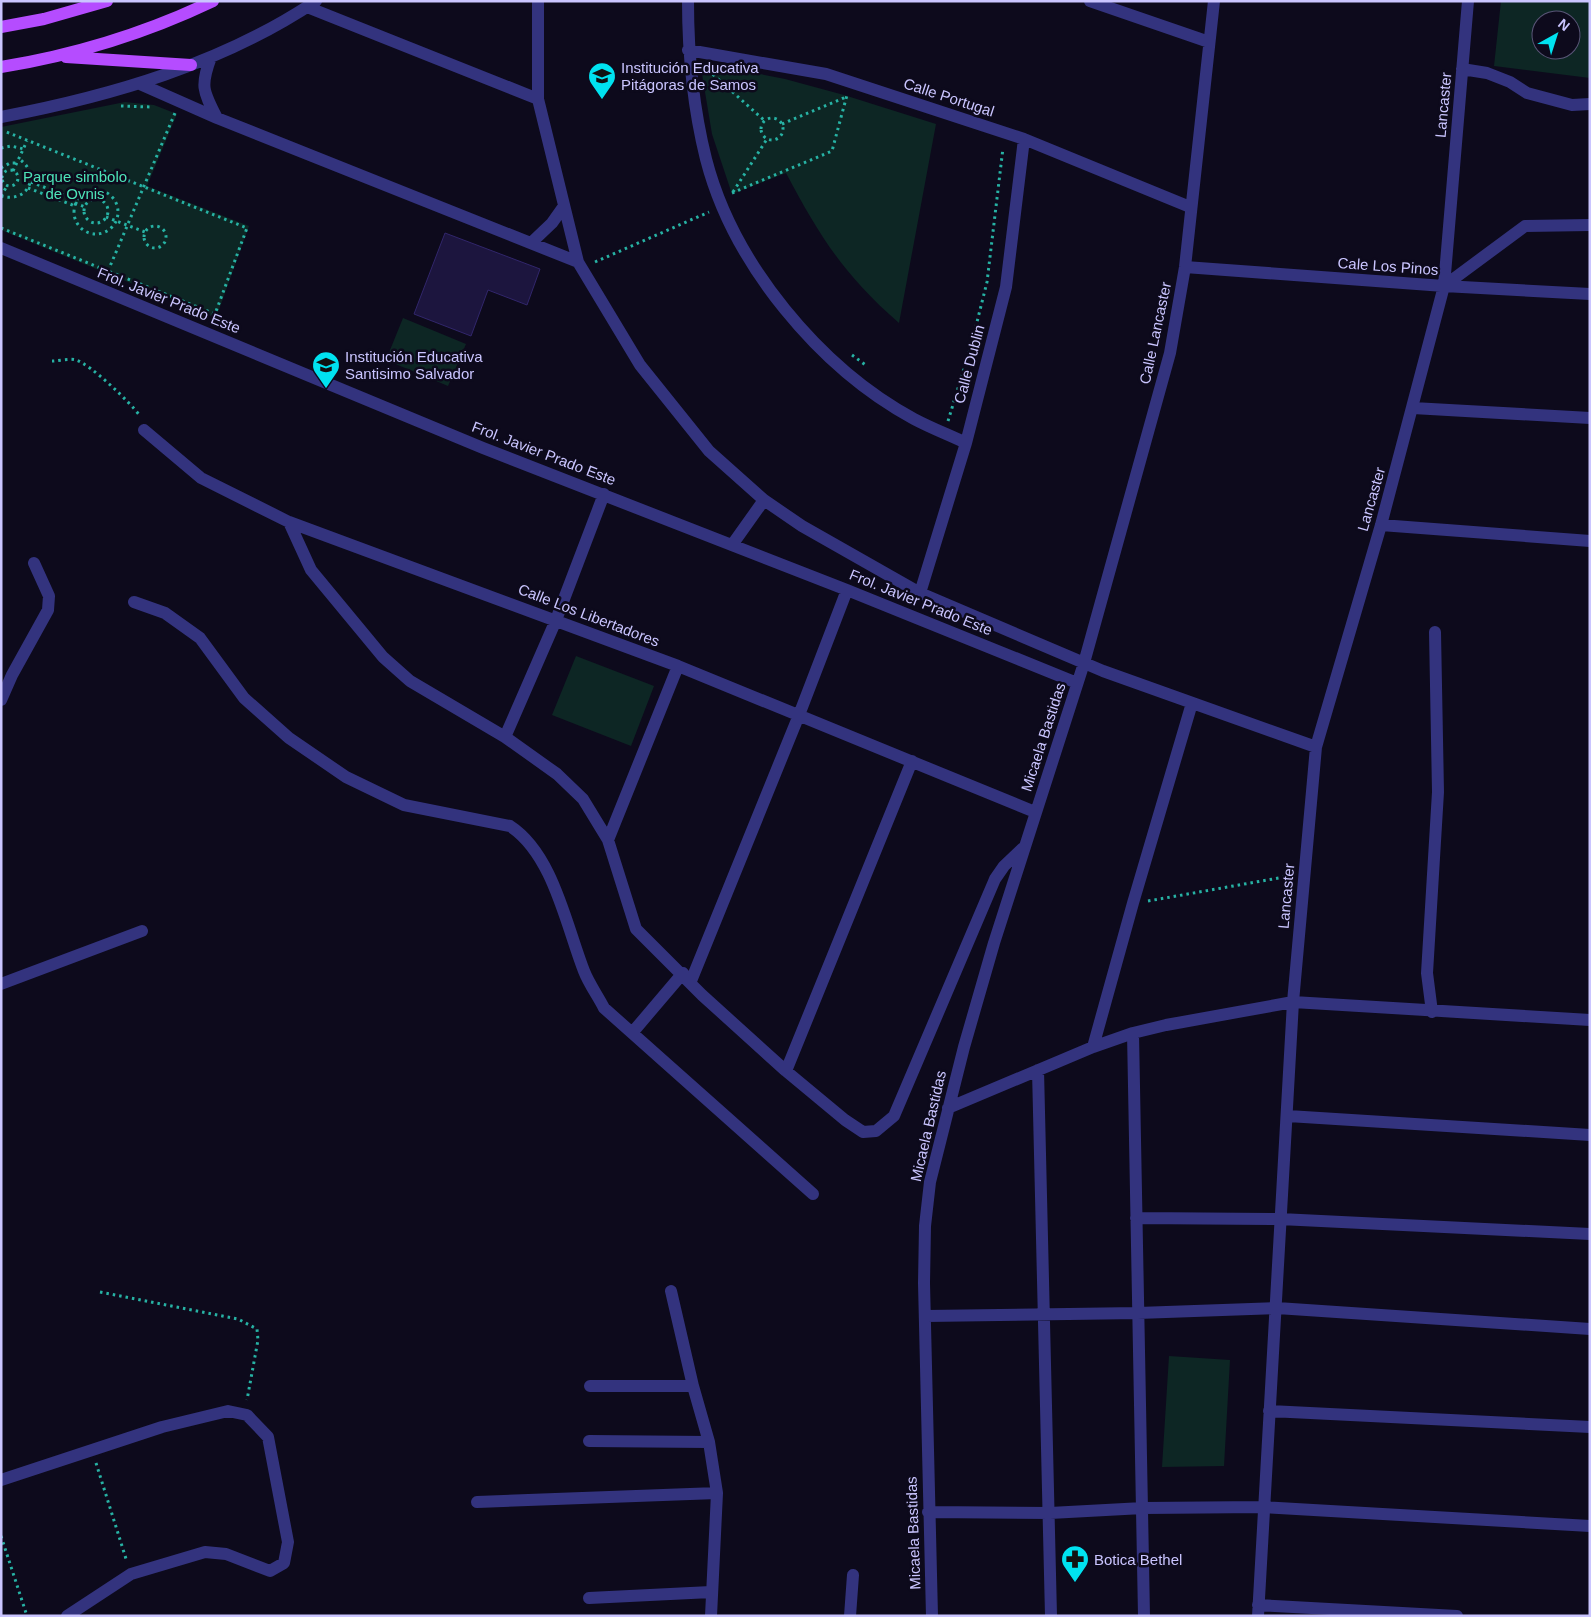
<svg xmlns="http://www.w3.org/2000/svg" width="1591" height="1617" font-family="Helvetica,sans-serif">
	<style>
		.green { fill: #0d2624; fill-rule: evenodd }
		.building { fill: #1c153e; stroke: #31266b }
		.lines { fill: none; stroke-linecap: round; stroke-linejoin: round }
		.path { stroke: #27b2a4; stroke-width: 3; stroke-dasharray: 2.5 4; stroke-linecap: butt }
		.minor { stroke: #33337e; stroke-width: 12 }
		.major { stroke: #b54cff; stroke-width: 12 }
		.labels { text-anchor: middle; dominant-baseline: central; stroke-width: 5; stroke-linejoin: round; paint-order: stroke }
		.poi-label { font-size: 15px; fill: #cac5ff; stroke: #0d0a1c; text-anchor: start }
		.street-label { font-size: 15px; fill: #cac5ff; stroke: #0d0a1c }
		.park-label { font-size: 15px; fill: #4de3b8; stroke: #0d0a1c }
	</style>
	<rect width="100%" height="100%" fill="#0d0a1c"/>
	<!-- green -->
	<path class="green" d="M 1501,1 L 1590,1 L 1590,78 L 1494,66 ZM 1541,20 L 1571,20 L 1571,50 L 1541,50 Z
		M 700,62 L 785,79 L 844,95 L 936,124 L 899,323 C 844,275 820,237 786,173 L 732,194 L 712,134 Z
		M 125,102 L 154,105 L 177,114 L 147,186 L 249,226 L 216,318 L 1,230 L 1,127 Z
		M 403,318 L 466,344 L 448,386 L 386,360 Z
		M 576,656 L 654,686 L 631,746 L 552,715 Z
		M 1169,1356 L 1230,1360 L 1224,1466 L 1162,1467 Z"/>
	<!-- building -->
	<path class="building" d="M 445,233 L 540,269 L 527,305 L 488,290 L 471,336 L 414,314 Z"/>
	<g class="lines">
		<!-- path -->
		<path class="path" d="M 708,70 L 765,121
			M 121,106 L 152,107
			M761 129a11 11 0 1 1 22 0a11 11 0 1 1-22 0Z
			M 782,124 L 846,97
			M 1,148 L 11,146 L 24,149
			M 1,168 L 10,163 L 17,163
			M2 178a8 8 0 1 1 16 0a8 8 0 1 1-16 0Z
			M 13,171 L 27,141
			M 31,182 L 77,200
			M 28,188 L 75,206
			M74 212a22 22 0 1 1 44 0a22 22 0 1 1-44 0Z
			M 733,192 L 767,139
			M 732,193 L 832,151 L 847,95
			M 1,196 C 28,204 42,174 19,159
			M 1,196 L 7,186
			M84 211a12 12 0 1 1 24 0a12 12 0 1 1-24 0Z
			M 75,203 L 85,207
			M 106,217 L 145,232
			M144 237a11 11 0 1 1 22 0a11 11 0 1 1-22 0Z
			M 1,228 L 215,314 L 247,228 L 4,131
			M 595,262 L 709,212
			M 108,271 L 175,113
			M 852,355 L 867,366
			M 52,361 C 59,361 69,358 76,360 C 90,364 131,403 140,416
			M 948,421 L 971,346 L 987,282 L 1003,148
			M 1148,901 L 1290,876
			M 100,1292 L 238,1319 L 257,1329 L 258,1340 L 247,1400
			M 96,1463 L 127,1562
			M 1,1536 L 27,1616"/>
		<!-- minor -->
		<path class="minor" d="M 538,1 L 538,99 L 578,262 L 640,365 L 709,451 L 764,500 L 802,526 L 920,593 L 1103,671 L 1316,747
			M 688,1 C 688,54 693,107 706,159 C 733,264 820,368 914,419 C 931,428 949,435 966,443
			M 1090,1 L 1209,42
			M 307,7 L 538,99
			M 688,50 L 826,74 L 1024,139 L 1190,207
			M 211,57 C 200,86 203,91 217,118
			M 1462,69 L 1487,73 L 1510,82 L 1527,93 L 1572,105 L 1590,104
			M 140,84 L 217,118 L 578,262
			M 1,117 C 111,96 222,64 316,1
			M 531,243 L 552,223 L 564,206
			M 1,248 L 483,448 L 847,590 L 1077,683
			M 1185,267 L 1444,286 L 1590,294
			M 1444,286 L 1525,226 L 1590,225
			M 1413,408 L 1590,418
			M 144,430 L 201,478 L 289,522 L 678,666 L 1035,812
			M 289,522 L 311,570 L 383,657 L 410,681 L 505,737 L 557,774 L 583,799 L 608,840 L 636,929 L 702,995 L 786,1071 L 845,1120 L 863,1132 L 876,1131 L 894,1116 L 995,879 L 1004,866 L 1023,848
			M 1381,525 L 1590,541
			M 732,545 L 764,500
			M 920,593 L 966,443 L 1006,287 L 1024,139
			M 134,602 L 165,613 L 200,638 L 244,698 L 289,738 L 346,777 L 404,805 L 510,826 C 553,854 566,925 584,971 C 589,984 598,996 604,1008 L 813,1194
			M 1,700 L 12,675 L 48,610 L 49,596 L 34,563
			M 505,737 L 556,620 L 604,494
			M 608,840 L 678,666
			M 691,981 L 799,715 L 847,590
			M 1,984 L 142,931
			M 1432,1012 L 1427,973 L 1438,792 L 1435,632
			M 632,1033 L 683,973
			M 1133,1033 L 1144,1616
			M 1093,1047 L 1133,903 L 1192,703
			M 1038,1070 L 1051,1616
			M 786,1071 L 912,761
			M 948,1108 L 1093,1047 L 1133,1033 L 1166,1025 L 1293,1002 L 1590,1020
			M 1288,1116 L 1590,1135
			M 1136,1218 L 1280,1219 L 1590,1234
			M 671,1291 L 693,1386
			M 926,1316 L 1138,1313 L 1277,1308 L 1590,1329
			M 590,1386 L 693,1386 L 709,1442 L 717,1493 L 711,1616
			M 1269,1411 L 1590,1427
			M 589,1441 L 709,1442
			M 1,1480 L 162,1427 L 228,1411 L 247,1415 L 268,1437 L 288,1542 L 284,1563 L 270,1571 L 226,1554 L 205,1552 L 131,1574 L 67,1616
			M 477,1502 L 717,1493
			M 928,1512 L 1050,1513 L 1143,1508 L 1263,1507 L 1590,1526
			M 589,1598 L 711,1592
			M 1258,1605 L 1457,1616
			M 850,1616 L 853,1575
			M 932,1616 L 924,1283 L 925,1226 L 930,1182 L 964,1047 L 994,943 L 1084,663 L 1170,353 L 1185,267 L 1214,1
			M 1258,1616 L 1293,1002 L 1316,747 L 1381,525 L 1444,286 L 1468,1"/>
		<!-- major -->
		<path class="major" d="M 1,27 L 44,19 L 107,1
			M 66,57 L 191,65
			M 1,67 C 75,55 146,33 213,1"/>
	</g>
	<!-- icons -->
	<defs>
		<g id="school-pin" transform="scale(1.4375)"><path d="M0 17L-7.5 6A9.5 9.5 0 1 1 7.5 6Z" fill="#00e2f0" stroke="#0d0a1c"/><path d="M0-5L7-2L0 1L-7-2ZM-4 1L0 2.5L4 1V4Q0 6-4 4Z" fill="#111"/></g>
		<g id="pharmacy-pin" transform="scale(1.4375)"><path d="M0 17L-7.5 6A9.5 9.5 0 1 1 7.5 6Z" fill="#00e2f0" stroke="#0d0a1c"/><path d="M-2-6h4v4h4v4h-4v4h-4v-4h-4v-4h4Z" fill="#111"/></g>
	</defs>
	<g fill-rule="evenodd">
		<use href="#school-pin" x="602" y="76"/>
		<use href="#school-pin" x="326" y="365"/>
		<use href="#pharmacy-pin" x="1075" y="1559"/>
	</g>
	<g class="labels">
		<!-- poi labels -->
		<g class="poi-label">
			<text x="621" y="67">Institución Educativa<tspan x="621" dy="17">Pitágoras de Samos</tspan></text>
			<text x="345" y="356">Institución Educativa<tspan x="345" dy="17">Santisimo Salvador</tspan></text>
			<text x="1094" y="1559">Botica Bethel</text>
		</g>
		<!-- street labels -->
		<g class="street-label">
			<text transform="translate(949 97) rotate(18)">Calle Portugal</text>
			<text transform="translate(1443 105) rotate(-85)">Lancaster</text>
			<text transform="translate(1388 266) rotate(4)">Cale Los Pinos</text>
			<text transform="translate(169 300) rotate(22)">Frol. Javier Prado Este</text>
			<text transform="translate(1155 333) rotate(-78)">Calle Lancaster</text>
			<text transform="translate(969 364) rotate(-75)">Calle Dublin</text>
			<text transform="translate(544 453) rotate(21)">Frol. Javier Prado Este</text>
			<text transform="translate(1371 499) rotate(-74)">Lancaster</text>
			<text transform="translate(921 602) rotate(22)">Frol. Javier Prado Este</text>
			<text transform="translate(589 615) rotate(21)">Calle Los Libertadores</text>
			<text transform="translate(1043 737) rotate(-72)">Micaela Bastidas</text>
			<text transform="translate(1286 896) rotate(-85)">Lancaster</text>
			<text transform="translate(928 1126) rotate(-77)">Micaela Bastidas</text>
			<text transform="translate(913 1533) rotate(-92)">Micaela Bastidas</text>
		</g>
		<!-- park labels -->
		<g class="park-label">
			<text x="75" y="176">Parque simbolo<tspan x="75" dy="17">de Ovnis</tspan></text>
		</g>
	</g>
	<!-- border -->
	<rect width="1591" height="1617" fill="none" stroke="#cac5ff" stroke-width="5"/>
	<!-- north arrow -->
	<g transform="translate(1556 35) rotate(39)"><circle r="24" fill="#0d0a1c" stroke="#595577"/>
	<path d="M0-4L9 19L0 12L-9 19Z" fill="#00e2f0"/>
	<text y="-8" font-size="14" font-weight="bold" text-anchor="middle" fill="#cac5ff">N</text>
	</g>
</svg>
